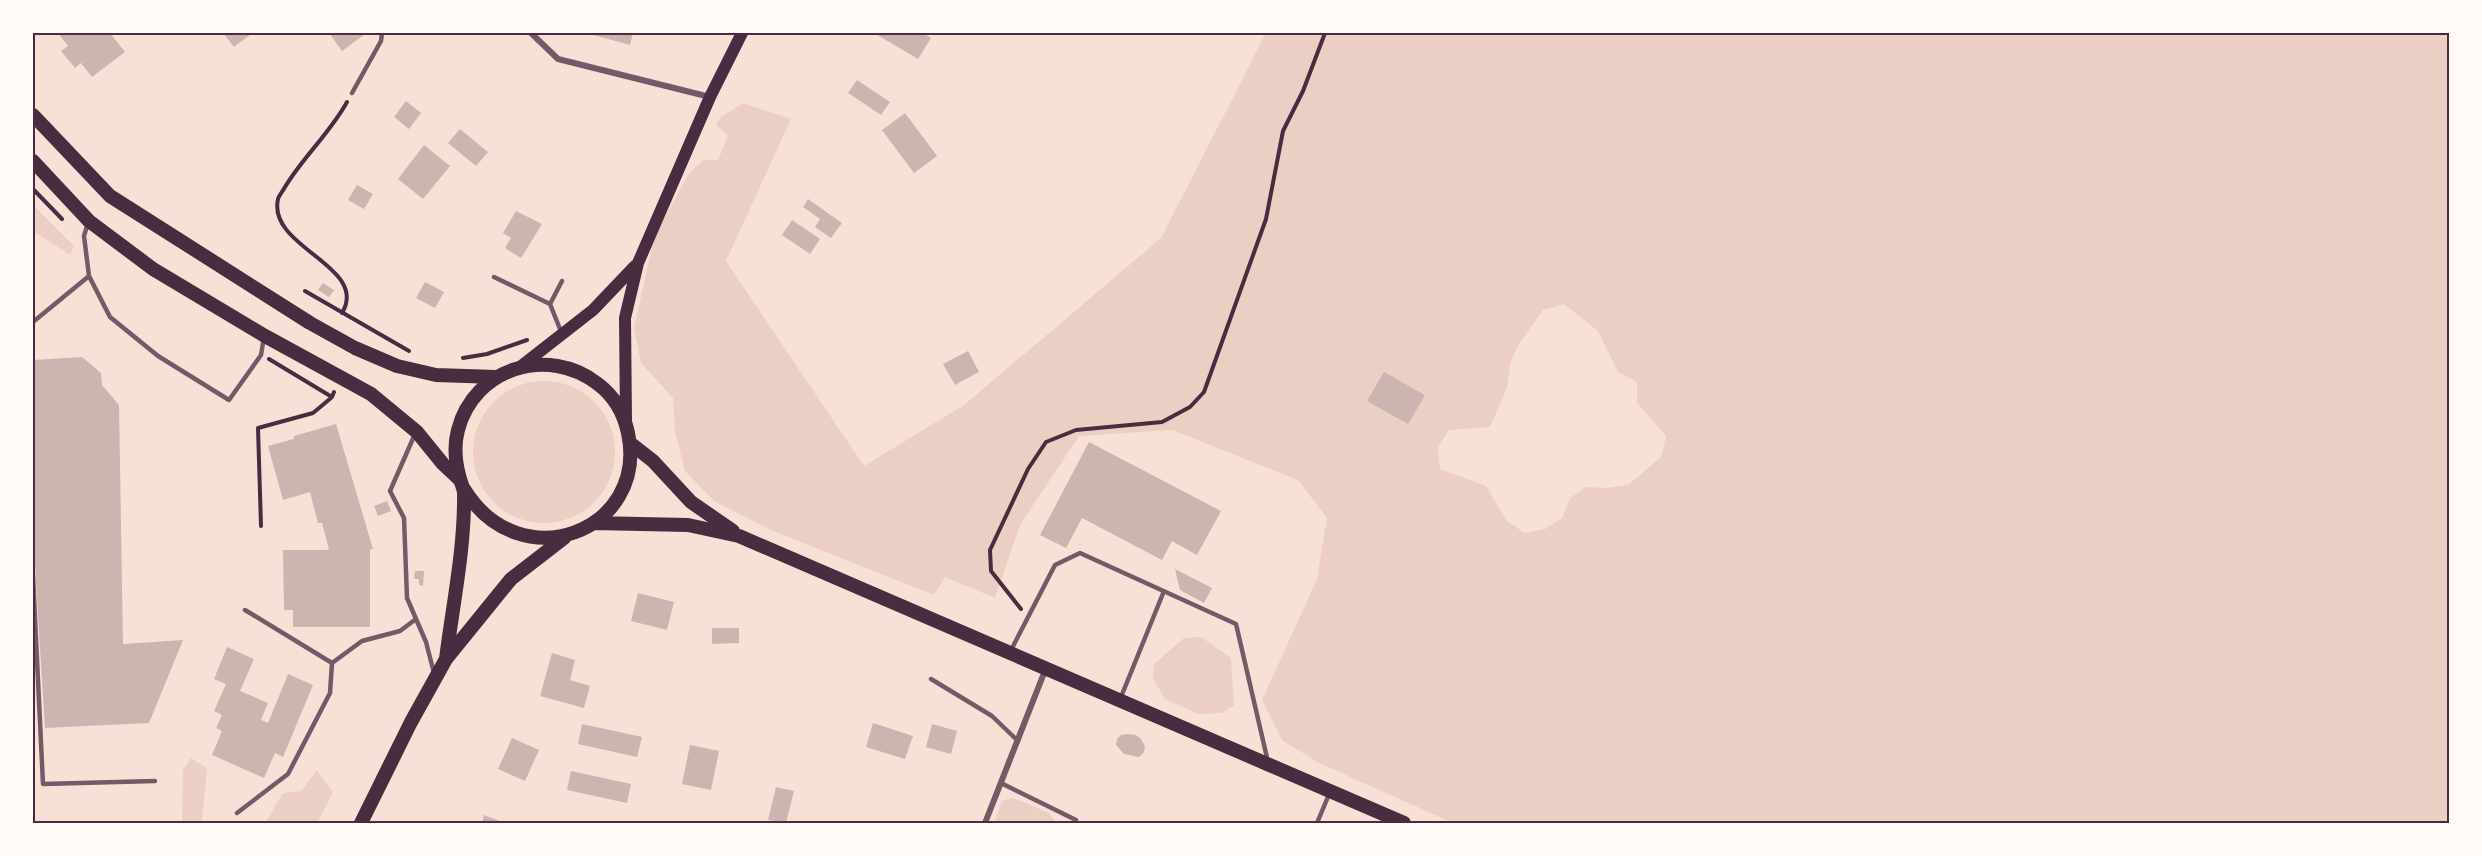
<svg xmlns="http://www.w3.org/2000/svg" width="2482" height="856" font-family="'Exo 2',sans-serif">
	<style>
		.green { fill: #ebcfc5; fill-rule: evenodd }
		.building { fill: #ccb4b1 }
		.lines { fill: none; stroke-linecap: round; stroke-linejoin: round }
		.path { stroke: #4a2c40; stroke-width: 4 }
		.service { stroke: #755966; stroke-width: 4.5 }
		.minor { stroke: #755966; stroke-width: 6 }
		.secondary { stroke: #4a2c40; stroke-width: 12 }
		.primary { stroke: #4a2c40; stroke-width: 14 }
		.neatline { fill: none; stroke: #4a2c40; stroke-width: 2 }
	</style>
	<rect width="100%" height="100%" fill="#f7e1d7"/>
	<!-- green -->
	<path class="green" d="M 1266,33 L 2449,33 L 2449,823 L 1453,823 L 1319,763 L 1282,740 L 1262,700 L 1317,579 L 1327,518 L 1298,480 L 1172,430 L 1079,436 L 1020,525 L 995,598 L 945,577 L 934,595 L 773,531 L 714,501 L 685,471 L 675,432 L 673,398 L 641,363 L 634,329 L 654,237 L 689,173 L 704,160 L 718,160 L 728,136 L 716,125 L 721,117 L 743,103 L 791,119 L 726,261 L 864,466 L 964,405 L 1161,238 ZM 1564,304 L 1598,331 L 1618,372 L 1637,382 L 1637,403 L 1666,436 L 1661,457 L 1628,485 L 1607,488 L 1586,487 L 1570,498 L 1562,518 L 1545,529 L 1525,533 L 1507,521 L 1486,486 L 1440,469 L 1438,448 L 1449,430 L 1490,427 L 1507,388 L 1510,363 L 1519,344 L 1543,310 Z
		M 33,205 L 74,246 L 70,255 L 33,231 Z
		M473 452a71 71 0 1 1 142 0a71 71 0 1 1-142 0Z
		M 1201,637 L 1231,658 L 1234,705 L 1222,713 L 1198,714 L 1165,699 L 1153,678 L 1154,664 L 1184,638 Z
		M 191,758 L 207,768 L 202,821 L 212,823 L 182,823 L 183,770 Z
		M 317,770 L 333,792 L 317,823 L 265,823 L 283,793 L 301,791 Z
		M 1013,798 L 1049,813 L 1056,823 L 994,823 L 1002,801 Z"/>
	<!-- building -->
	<path class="building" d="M 58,33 L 110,33 L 125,52 L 92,77 L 81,63 L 75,68 L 61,51 L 68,46 Z
		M 223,33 L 250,33 L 251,34 L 234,47 Z
		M 329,33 L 364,33 L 365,34 L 342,51 Z
		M 586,33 L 633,33 L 630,45 Z
		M 874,33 L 923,33 L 931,38 L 918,59 Z
		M 857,80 L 890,102 L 881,115 L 848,93 Z
		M 406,101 L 421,113 L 409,129 L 394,117 Z
		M 905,113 L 937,156 L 914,173 L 882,130 Z
		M 460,129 L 488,152 L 476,166 L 448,143 Z
		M 424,145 L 450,166 L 423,199 L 398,179 Z
		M 357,185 L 373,194 L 364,209 L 348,200 Z
		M 808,199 L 842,223 L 831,238 L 815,227 L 820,219 L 803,207 Z
		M 516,211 L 542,224 L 521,258 L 505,248 L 511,238 L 503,233 Z
		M 792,220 L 820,239 L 810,254 L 782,235 Z
		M 425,282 L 444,292 L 435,308 L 416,298 Z
		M 323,283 L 334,290 L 329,297 L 318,290 Z
		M 968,351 L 979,372 L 955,385 L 943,364 Z
		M 82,357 L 101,373 L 102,385 L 119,405 L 123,644 L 183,640 L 149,723 L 45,728 L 33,535 L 33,360 Z
		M 1384,372 L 1425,395 L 1408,424 L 1367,401 Z
		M 336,424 L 373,549 L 370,549 L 370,627 L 293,627 L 293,610 L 284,610 L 283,550 L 329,550 L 322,523 L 318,523 L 310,492 L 283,500 L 268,446 L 294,439 L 294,436 Z
		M 1089,442 L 1221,511 L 1197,555 L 1172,541 L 1162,560 L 1082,518 L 1066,548 L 1040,535 Z
		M 387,501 L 391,511 L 378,516 L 374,506 Z
		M 1175,569 L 1212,588 L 1204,603 L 1180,590 Z
		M 415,571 L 424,571 L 423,586 L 419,585 L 419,579 L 414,579 Z
		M 638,593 L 674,602 L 667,630 L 631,621 Z
		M 712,628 L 739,628 L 739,643 L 712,644 Z
		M 227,647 L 254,659 L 240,691 L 268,703 L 261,720 L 268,723 L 288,674 L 313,685 L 283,757 L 275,753 L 264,778 L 212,755 L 222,731 L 216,728 L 222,715 L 214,711 L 226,684 L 214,679 Z
		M 552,653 L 575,660 L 570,680 L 590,686 L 584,708 L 540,696 Z
		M 873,723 L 913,736 L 905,759 L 866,747 Z
		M 582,724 L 642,737 L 637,757 L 578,744 Z
		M 932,724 L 957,731 L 951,754 L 926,747 Z
		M 1128,734 L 1136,735 L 1141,739 L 1145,746 L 1144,752 L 1139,757 L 1124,754 L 1116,745 L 1117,739 L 1121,735 Z
		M 512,738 L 539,750 L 525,781 L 498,769 Z
		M 690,745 L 719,751 L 711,790 L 682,784 Z
		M 571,771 L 631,784 L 627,803 L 567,790 Z
		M 776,787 L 794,791 L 786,823 L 768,820 Z
		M 484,815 L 505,823 L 482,823 Z"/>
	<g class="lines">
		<!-- path -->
		<path class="path" d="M 33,189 L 62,219
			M 305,291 L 409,351
			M 342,313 C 370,266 267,248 278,199 C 279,195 283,191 285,187 C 303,157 330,133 347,102
			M 463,358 L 487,354 L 527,340
			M 269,359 L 332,397 L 334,392
			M 261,526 L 258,428 L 313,413 L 331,398
			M 1021,609 L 991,571 L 990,550 L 1028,469 L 1046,442 L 1076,430 L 1162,422 L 1190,407 L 1204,392 L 1266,219 L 1283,131 L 1303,91 L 1325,33"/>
		<!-- service -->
		<path class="service" d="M 352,93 L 381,41 L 382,33
			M 88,223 L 84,236 L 89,276 L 110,317 L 158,356 L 229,400 L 261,355 L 264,337
			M 494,277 L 550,304 L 562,334
			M 550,304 L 562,281
			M 33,322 L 89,276
			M 415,434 L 390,491 L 404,518 L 407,598 L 426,642 L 434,673
			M 33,576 L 43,784 L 155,781
			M 245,610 L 332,663 L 362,641 L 400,631 L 416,619
			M 1010,652 L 1055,565 L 1080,553 L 1236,624 L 1268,762
			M 931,679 L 992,716 L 1018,741
			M 1121,697 L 1164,591
			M 1001,783 L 1076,820 L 1075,823
			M 237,813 L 288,774 L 330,693 L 332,663
			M 1317,823 L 1330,792"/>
		<!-- minor -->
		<path class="minor" d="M 531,33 L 558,59 L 710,97
			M 985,823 L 1046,668"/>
		<!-- secondary -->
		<path class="secondary" d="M 520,367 L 593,310 L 635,266
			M 626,421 L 625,318 L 638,263 L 710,97 L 742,33"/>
		<!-- primary -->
		<path class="primary" d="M 33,115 L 110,196 L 310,323 L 355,348 L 397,366 L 436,375 L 496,377
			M 33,161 L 89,221 L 153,269 L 265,336 L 371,394 L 417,432 L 443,464 L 460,480
			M 630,443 L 653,461 L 691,502 L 733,531
			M 593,523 L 688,525 L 739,536 L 1404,823
			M 446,659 C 453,603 465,548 464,492 C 463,486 460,481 459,475 C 455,460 454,445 458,430 C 474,368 548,345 598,384 C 614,396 624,414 628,433 C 649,531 520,581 464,489
			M 361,823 L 411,722 L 446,659 L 511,579 L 564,538"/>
	</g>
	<!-- border -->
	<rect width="2482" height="856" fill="none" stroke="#fffaf5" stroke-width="69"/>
	<rect x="34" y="34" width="2414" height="788" class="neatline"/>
</svg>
